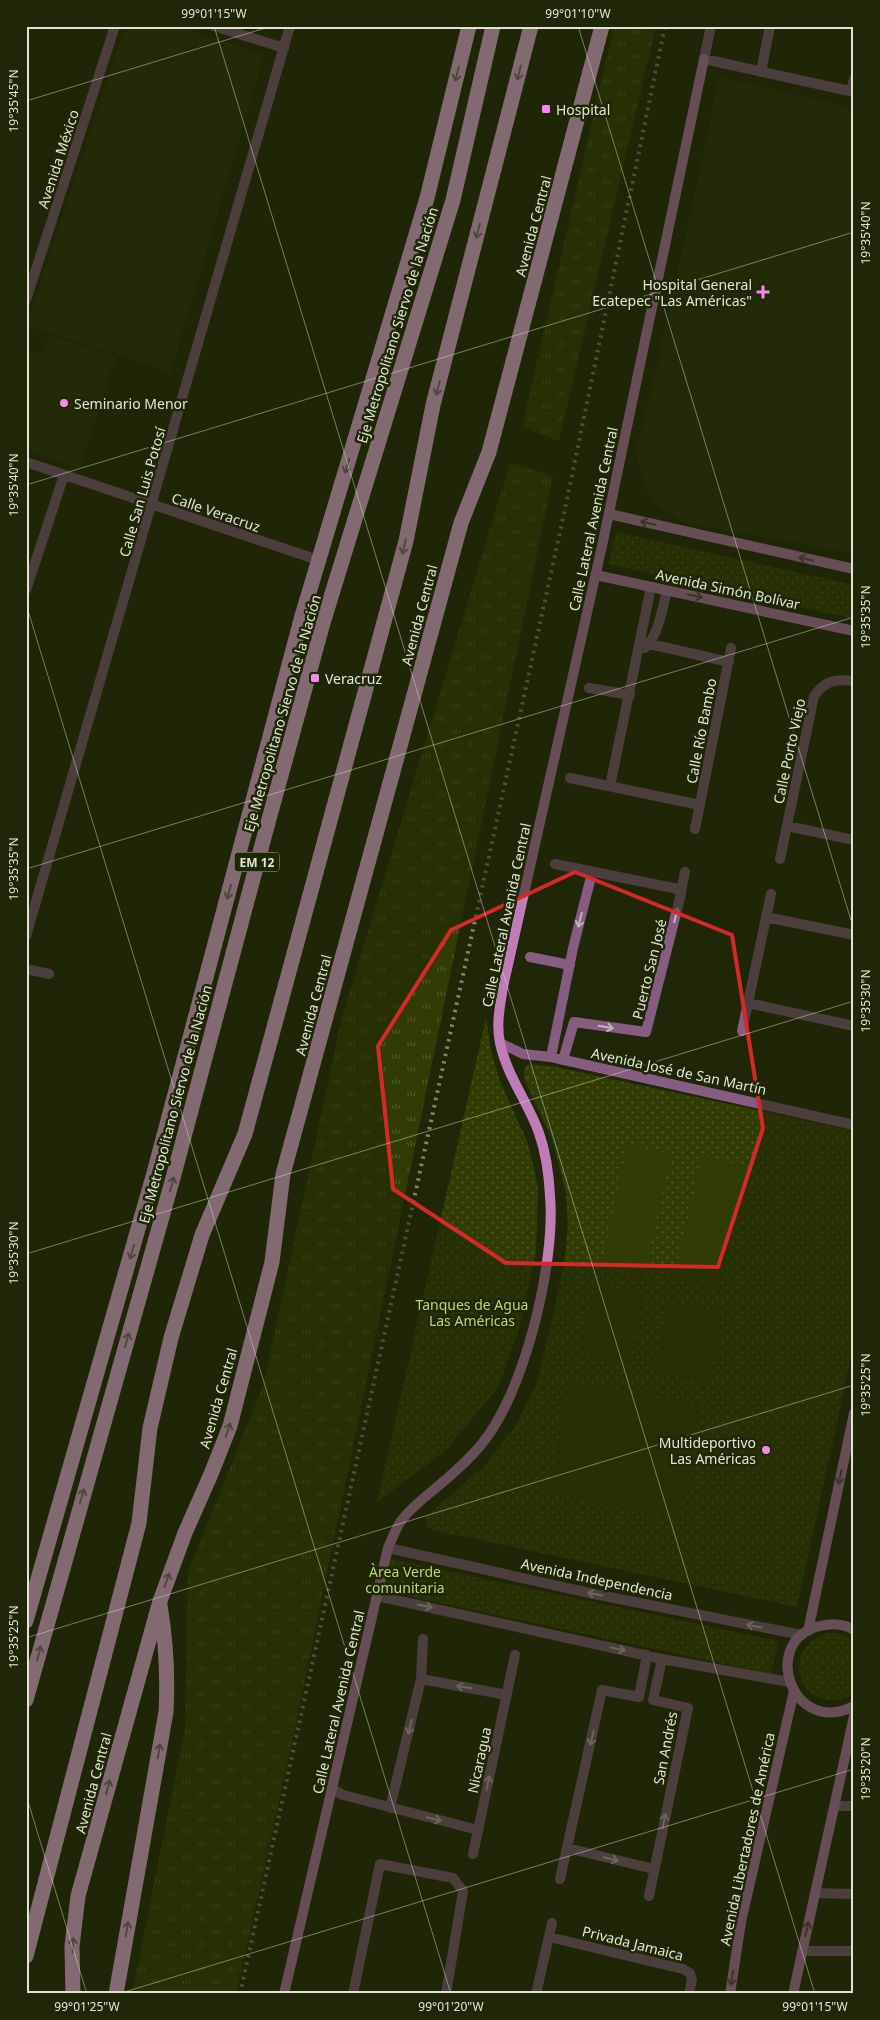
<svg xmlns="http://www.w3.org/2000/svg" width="880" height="2020" font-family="'Noto Sans',sans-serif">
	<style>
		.built { fill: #273009 }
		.grass { fill: url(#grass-tufts) }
		.park { fill: url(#park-dots) }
		.pitch { fill: #313c04 }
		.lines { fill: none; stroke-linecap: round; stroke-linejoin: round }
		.street { stroke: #865c81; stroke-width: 10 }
		.secondary { stroke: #bf7cb7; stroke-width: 10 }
		.highway { stroke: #fcbdf3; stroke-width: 15 }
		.rail { stroke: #7d846c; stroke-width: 4; stroke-dasharray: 2.5 5; stroke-linecap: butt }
		.oneway { stroke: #8e727e }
		.oneway2 { stroke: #5f494e }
		.oneway3 { stroke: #c0b6b7 }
		.marked { fill: none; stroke: #d62828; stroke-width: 4; stroke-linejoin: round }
		.ticks { fill: none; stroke: #e0e6d4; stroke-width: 1; stroke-opacity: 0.45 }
		.poi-dot { fill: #f788eb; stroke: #1f2708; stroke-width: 2 }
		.labels { text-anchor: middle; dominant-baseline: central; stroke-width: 5; stroke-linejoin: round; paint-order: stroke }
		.shield { fill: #1f2708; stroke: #a6ad97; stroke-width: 1 }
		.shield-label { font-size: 12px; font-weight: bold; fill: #e0e6d4 }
		.poi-label { font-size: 14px; fill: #e0e6d4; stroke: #1f2708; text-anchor: start }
		.street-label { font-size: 14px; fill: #e0e6d4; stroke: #1f2708 }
		.park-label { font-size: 14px; fill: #bcd76c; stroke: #1f2708 }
		.neatline { fill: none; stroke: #e0e6d4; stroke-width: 2 }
		.ticks-label { font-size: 12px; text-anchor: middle; fill: #e0e6d4 }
	</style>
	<defs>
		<pattern id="grass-tufts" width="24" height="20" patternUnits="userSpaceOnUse" patternTransform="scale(1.25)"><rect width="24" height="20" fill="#313c04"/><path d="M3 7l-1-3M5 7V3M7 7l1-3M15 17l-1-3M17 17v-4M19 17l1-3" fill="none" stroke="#4f5828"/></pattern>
		<pattern id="park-dots" width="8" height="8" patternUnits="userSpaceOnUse" patternTransform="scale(1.25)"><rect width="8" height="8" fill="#313c04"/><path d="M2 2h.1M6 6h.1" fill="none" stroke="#4f5828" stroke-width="1.8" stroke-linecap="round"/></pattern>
	</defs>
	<rect width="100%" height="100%" fill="#1f2708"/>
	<!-- built -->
	<path class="built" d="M 125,26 L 178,26 L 264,55 L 171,372 L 26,325 Z
		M 718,77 L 854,108 L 854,553 L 681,522 L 653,502 L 642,480 L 636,449 L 659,356 L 707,138 Z
		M 49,335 L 116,356 L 80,468 L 26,451 L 26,350 L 43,355 Z"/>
	<!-- grass -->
	<path class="grass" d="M 614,26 L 656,26 L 559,441 L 522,427 Z
		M 510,463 L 553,476 L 292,1743 L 236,1994 L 132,1994 L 185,1728 L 188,1572 L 263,1386 L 342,1017 Z"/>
	<!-- park -->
	<path class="park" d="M 616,532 L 854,585 L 854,619 L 608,564 Z
		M 486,1018 L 491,1050 L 499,1079 L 527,1141 L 538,1186 L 536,1251 L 519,1330 L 497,1389 L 445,1451 L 377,1502 Z
		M 530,1064 L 556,1067 L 854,1131 L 854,1343 L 797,1607 L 432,1530 C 426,1526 425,1523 427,1516 L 486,1464 L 516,1425 L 536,1385 L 557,1297 L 566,1250 L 568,1224 L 566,1193 L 552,1138 L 524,1079 L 524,1068 Z
		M 391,1559 L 778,1641 L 771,1674 L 384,1591 Z
		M 827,1633 L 838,1633 L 854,1640 L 854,1694 C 805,1721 773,1652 827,1633 Z"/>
	<!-- pitch -->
	<path class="pitch" d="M 628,1145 L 671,1154 L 644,1277 L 601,1268 Z
		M 702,1156 L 747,1166 L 719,1290 L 674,1279 Z
		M 597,1283 L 647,1295 L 629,1364 L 579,1352 Z
		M 669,1302 L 722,1313 L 707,1383 L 654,1372 Z
		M 571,1381 L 702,1407 L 679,1519 L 548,1493 Z"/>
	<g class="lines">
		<!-- street -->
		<path class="street" d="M 214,26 L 284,48
			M 711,26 L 704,59 L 854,92
			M 761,72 L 770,26
			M 851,91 L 854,79
			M 26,300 L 115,26
			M 26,462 L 312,558
			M 26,590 L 64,475
			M 641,642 L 729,662
			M 645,648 C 659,634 662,609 667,591
			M 589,688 L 630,695
			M 570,778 L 700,805
			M 610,786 L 651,587
			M 787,826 L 854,840
			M 695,829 L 731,648
			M 780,859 L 814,696 C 826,680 834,679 854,681
			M 555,864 L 678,889 L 681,894 L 646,1032 L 574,1022 L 563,1060
			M 681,891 L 685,872
			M 766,917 L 854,935
			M 26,936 L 290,26
			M 530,957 L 570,965
			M 26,969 L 49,974
			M 748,1003 L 854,1026
			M 742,1031 L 771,894
			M 500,1043 L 523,1054 L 551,1057 L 854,1125
			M 551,1057 L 573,948 L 592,873
			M 388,1548 L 594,1594 L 802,1635
			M 377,1596 L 662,1659 L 789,1682
			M 421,1679 L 507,1695
			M 332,1789 L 343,1795 L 478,1830
			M 834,1806 L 854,1806
			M 390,1808 L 421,1679 L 423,1639
			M 567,1848 L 654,1869
			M 473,1854 L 515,1655
			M 560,1879 L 602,1690 L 639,1697 L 647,1655
			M 815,1893 L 854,1894
			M 649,1896 L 688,1708 L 653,1700 L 662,1659
			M 549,1937 L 683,1969 L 690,1973 L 692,1980 L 689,1994
			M 802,1951 L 854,1951
			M 353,1994 L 380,1864 L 453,1878 L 463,1891 L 446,1994
			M 536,1994 L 552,1923"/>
		<!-- secondary -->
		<path class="secondary" d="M 609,514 L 854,569
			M 596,575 L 854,631
			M 854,1630 C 844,1624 832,1623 820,1626 C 759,1640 792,1738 854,1706
			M 808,1631 L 854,1413
			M 284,1994 L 388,1548 C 392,1539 395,1530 401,1521 C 409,1510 420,1501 431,1492 C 448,1478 466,1463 480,1446 C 524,1396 556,1262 550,1196 C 549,1176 546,1153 539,1133 C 528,1102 507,1076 500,1043 C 496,1024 500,1006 503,987 L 602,546 L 704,59
			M 730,1994 L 741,1922 L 794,1691
			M 793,1994 L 854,1716"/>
		<!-- highway -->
		<path class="highway" d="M 26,1621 L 154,1173 L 302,616 L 427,198 L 469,26
			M 26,1700 L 173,1178 L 266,830 L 323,623 L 453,200 L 493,26
			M 26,1956 L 139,1523 L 150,1428 L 171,1338 L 202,1235 L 245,1134 L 406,541 L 433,405 L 531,26
			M 73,1994 L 72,1946 L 78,1896 L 160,1601 L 185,1533 L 211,1474 L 230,1426 L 272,1262 L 283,1174 L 461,523 L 489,452 L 602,26
			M 116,1994 L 166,1712 C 168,1675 166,1641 160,1605"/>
		<!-- rail -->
		<path class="rail" d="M 240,1994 L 565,509 L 665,26"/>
	</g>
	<!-- one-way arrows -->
	<defs><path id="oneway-shaft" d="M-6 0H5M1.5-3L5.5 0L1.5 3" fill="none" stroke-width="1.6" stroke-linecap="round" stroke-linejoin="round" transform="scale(1.25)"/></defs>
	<g class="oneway">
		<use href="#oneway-shaft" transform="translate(519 73) rotate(104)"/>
		<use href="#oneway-shaft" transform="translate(457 74) rotate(104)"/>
		<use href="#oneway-shaft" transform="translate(478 231) rotate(104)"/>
		<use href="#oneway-shaft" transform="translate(438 388) rotate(104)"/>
		<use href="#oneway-shaft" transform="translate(347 466) rotate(107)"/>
		<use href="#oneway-shaft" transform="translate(404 547) rotate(104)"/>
		<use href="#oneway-shaft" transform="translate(229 892) rotate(105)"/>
		<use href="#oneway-shaft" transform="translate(172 1184) rotate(-74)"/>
		<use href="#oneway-shaft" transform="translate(132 1252) rotate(106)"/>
		<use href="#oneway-shaft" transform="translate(127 1340) rotate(-74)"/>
		<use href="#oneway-shaft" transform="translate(228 1430) rotate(-71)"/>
		<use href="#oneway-shaft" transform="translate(82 1496) rotate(-74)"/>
		<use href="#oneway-shaft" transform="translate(167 1580) rotate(-70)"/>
		<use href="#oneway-shaft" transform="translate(39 1653) rotate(-75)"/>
		<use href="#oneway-shaft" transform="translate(159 1751) rotate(-80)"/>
		<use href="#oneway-shaft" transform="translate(108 1787) rotate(-75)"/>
		<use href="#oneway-shaft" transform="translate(127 1929) rotate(-80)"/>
		<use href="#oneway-shaft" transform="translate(73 1945) rotate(-88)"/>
	</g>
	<g class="oneway2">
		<use href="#oneway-shaft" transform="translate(648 523) rotate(-167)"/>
		<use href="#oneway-shaft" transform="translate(806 559) rotate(-167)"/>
		<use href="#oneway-shaft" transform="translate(695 596) rotate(12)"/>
		<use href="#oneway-shaft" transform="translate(840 1477) rotate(102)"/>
		<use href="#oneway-shaft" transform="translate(807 1929) rotate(-77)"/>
		<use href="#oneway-shaft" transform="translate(732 1978) rotate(99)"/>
	</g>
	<g class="oneway3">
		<use href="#oneway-shaft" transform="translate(676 915) rotate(-76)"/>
		<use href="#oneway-shaft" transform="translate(580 920) rotate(104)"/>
		<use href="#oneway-shaft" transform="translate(606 1027) rotate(9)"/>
		<use href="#oneway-shaft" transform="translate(595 1594) rotate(-168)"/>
		<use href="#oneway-shaft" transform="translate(425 1606) rotate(12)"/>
		<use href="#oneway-shaft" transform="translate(754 1626) rotate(-169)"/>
		<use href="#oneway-shaft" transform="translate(618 1649) rotate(12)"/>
		<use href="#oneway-shaft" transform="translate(464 1687) rotate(-170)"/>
		<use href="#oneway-shaft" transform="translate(410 1727) rotate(103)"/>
		<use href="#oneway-shaft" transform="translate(592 1738) rotate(103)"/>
		<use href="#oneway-shaft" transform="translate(488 1783) rotate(-78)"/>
		<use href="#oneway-shaft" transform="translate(434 1819) rotate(14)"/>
		<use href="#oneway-shaft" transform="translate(664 1821) rotate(-78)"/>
		<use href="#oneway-shaft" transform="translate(611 1859) rotate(13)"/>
	</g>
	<!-- marked area -->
	<path d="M0 0H880V2020H0ZM 575,872 L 732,935 L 763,1128 L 718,1267 L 506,1263 L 393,1189 L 378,1046 L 451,930 Z" fill="#1f2708" fill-opacity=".55" fill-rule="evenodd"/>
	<path class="marked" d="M 575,872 L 732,935 L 763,1128 L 718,1267 L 506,1263 L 393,1189 L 378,1046 L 451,930 Z"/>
	<!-- ticks -->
	<path class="ticks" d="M 214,26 L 815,1994M 578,26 L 854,930M 26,101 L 272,26M 26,485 L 854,232M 26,604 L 451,1994M 26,869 L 854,617M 26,1254 L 854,1001M 26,1638 L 854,1385M 26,1795 L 87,1994M 118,1994 L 854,1769"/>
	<!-- markers -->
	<g class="poi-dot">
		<rect x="541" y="104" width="10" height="10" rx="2.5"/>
		<path d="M760.5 284.5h5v5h5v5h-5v5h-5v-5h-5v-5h5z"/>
		<circle cx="64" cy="403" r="5"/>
		<rect x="310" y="673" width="10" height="10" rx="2.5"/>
		<circle cx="766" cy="1450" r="5"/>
	</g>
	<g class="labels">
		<!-- shield labels -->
		<rect class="shield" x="234.5" y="852.5" width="45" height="19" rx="4"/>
		<g class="shield-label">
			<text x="257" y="862">EM 12</text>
		</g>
		<!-- poi labels -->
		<g class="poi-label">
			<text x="556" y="109">Hospital</text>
			<text x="752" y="284" text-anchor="end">Hospital General<tspan x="752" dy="16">Ecatepec "Las Américas"</tspan></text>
			<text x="74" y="403">Seminario Menor</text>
			<text x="325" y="678">Veracruz</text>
			<text x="756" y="1442" text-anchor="end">Multideportivo<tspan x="756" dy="16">Las Américas</tspan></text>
		</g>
		<!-- street labels -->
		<g class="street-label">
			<text transform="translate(58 159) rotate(-72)">Avenida México</text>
			<text transform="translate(533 226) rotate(-75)">Avenida Central</text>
			<text transform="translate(397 325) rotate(-73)">Eje Metropolitano Siervo de la Nación</text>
			<text transform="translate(142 492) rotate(-74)">Calle San Luis Potosí</text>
			<text transform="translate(216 512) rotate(19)">Calle Veracruz</text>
			<text transform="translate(593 519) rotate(-78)">Calle Lateral Avenida Central</text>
			<text transform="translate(728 589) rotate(12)">Avenida Simón Bolívar</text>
			<text transform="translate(419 615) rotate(-75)">Avenida Central</text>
			<text transform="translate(282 713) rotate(-74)">Eje Metropolitano Siervo de la Nación</text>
			<text transform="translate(701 731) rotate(-79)">Calle Río Bambo</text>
			<text transform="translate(789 751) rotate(-78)">Calle Porto Viejo</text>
			<text transform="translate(506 915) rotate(-78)">Calle Lateral Avenida Central</text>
			<text transform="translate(649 969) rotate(-76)">Puerto San José</text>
			<text transform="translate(313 1005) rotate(-75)">Avenida Central</text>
			<text transform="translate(679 1071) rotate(12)">Avenida José de San Martín</text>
			<text transform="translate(175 1104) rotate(-75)">Eje Metropolitano Siervo de la Nación</text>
			<text transform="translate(218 1398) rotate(-74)">Avenida Central</text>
			<text transform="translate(597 1579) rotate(12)">Avenida Independencia</text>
			<text transform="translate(338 1702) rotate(-77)">Calle Lateral Avenida Central</text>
			<text transform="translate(665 1748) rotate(-79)">San Andrés</text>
			<text transform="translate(479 1760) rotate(-78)">Nicaragua</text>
			<text transform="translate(93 1783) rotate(-75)">Avenida Central</text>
			<text transform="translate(747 1839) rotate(-78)">Avenida Libertadores de América</text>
			<text transform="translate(633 1943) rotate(14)">Privada Jamaica</text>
		</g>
		<!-- park labels -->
		<g class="park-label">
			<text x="472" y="1304">Tanques de Agua<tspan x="472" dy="16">Las Américas</tspan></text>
			<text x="405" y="1571">Àrea Verde<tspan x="405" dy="16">comunitaria</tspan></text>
		</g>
	</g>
	<!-- border -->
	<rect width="880" height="2020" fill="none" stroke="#1f2708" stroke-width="55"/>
	<rect x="28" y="28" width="824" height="1964" class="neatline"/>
	<g class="ticks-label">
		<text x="214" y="18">99°01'15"W</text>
		<text x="578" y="18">99°01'10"W</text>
		<text transform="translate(14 101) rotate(-90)" y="4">19°35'45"N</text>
		<text transform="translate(866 233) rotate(-90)" y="4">19°35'40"N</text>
		<text transform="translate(14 485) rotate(-90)" y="4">19°35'40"N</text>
		<text transform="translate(866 617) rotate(-90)" y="4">19°35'35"N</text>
		<text transform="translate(14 869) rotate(-90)" y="4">19°35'35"N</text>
		<text transform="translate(866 1001) rotate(-90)" y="4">19°35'30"N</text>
		<text transform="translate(14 1253) rotate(-90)" y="4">19°35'30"N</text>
		<text transform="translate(866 1385) rotate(-90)" y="4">19°35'25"N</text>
		<text transform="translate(14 1637) rotate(-90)" y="4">19°35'25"N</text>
		<text transform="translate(866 1769) rotate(-90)" y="4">19°35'20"N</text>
		<text x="87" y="2011">99°01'25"W</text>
		<text x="451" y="2011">99°01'20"W</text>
		<text x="815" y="2011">99°01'15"W</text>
	</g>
</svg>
